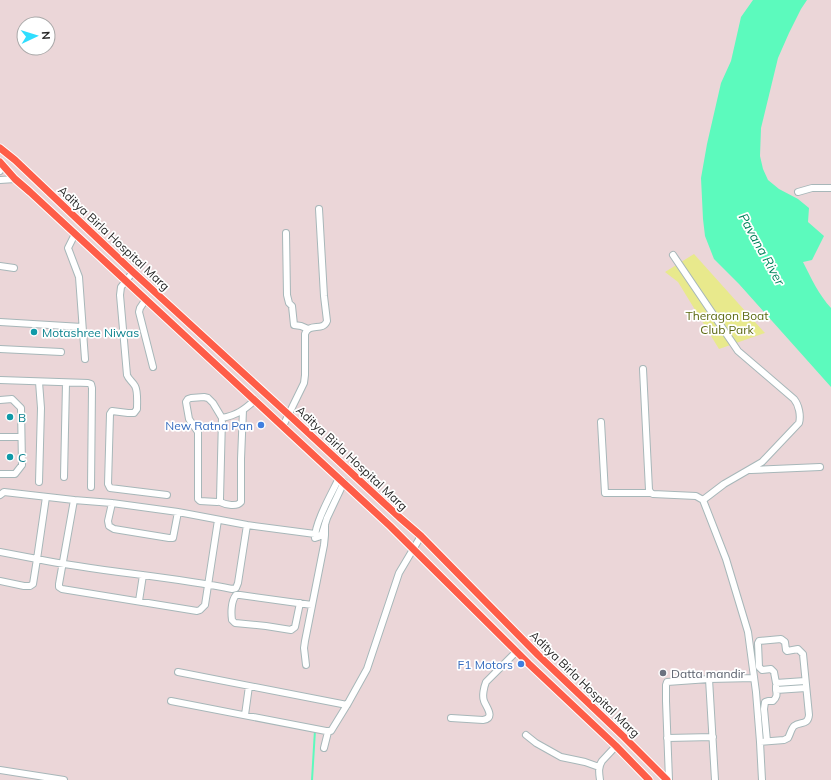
<svg xmlns="http://www.w3.org/2000/svg" width="831" height="780" font-family="Mulish,sans-serif">
	<style>
		.green { fill: #e8e98c }
		.water { fill: #5cfabd }
		.lines { fill: none; stroke-linecap: round; stroke-linejoin: round }
		.stream { stroke: #5cfabd; stroke-width: 2 }
		.minor-casing { stroke: #a7b7b9; stroke-width: 8 }
		.major-casing { stroke: #fff; stroke-width: 9 }
		.minor { stroke: #fff; stroke-width: 6 }
		.major { stroke: #fe5d48; stroke-width: 7 }
		.culture-dot { fill: #0f9aa8; stroke: #fff; stroke-width: 1.5 }
		.shop-dot { fill: #3f7fe0; stroke: #fff; stroke-width: 1.5 }
		.worship-dot { fill: #6b7280; stroke: #fff; stroke-width: 1.5 }
		.labels { text-anchor: middle; dominant-baseline: central; stroke-width: 3.5; stroke-linejoin: round; paint-order: stroke }
		.street-label { font-size: 12px; fill: #272727; stroke: #fff }
		.park-label { font-size: 12px; fill: #5c6912; stroke: #fff }
		.culture-label { font-size: 12px; fill: #0d838f; stroke: #fff; text-anchor: start }
		.shop-label { font-size: 12px; fill: #366cbe; stroke: #fff; text-anchor: end }
		.worship-label { font-size: 12px; fill: #5b616d; stroke: #fff; text-anchor: start }
		.water-label { font-size: 13px; font-style: italic; fill: #03845c; stroke: #fff }
	</style>
	<rect width="100%" height="100%" fill="#ebd6d8"/>
	<!-- green -->
	<path class="green" d="M 694,254 L 765,333 L 719,349 L 678,282 L 665,272 Z"/>
	<!-- water -->
	<path class="water" d="M 753,0 L 807,0 L 801,9 L 789,33 L 778,58 L 761,128 L 760,156 L 763,169 L 768,180 L 779,189 L 798,199 L 809,208 L 808,222 L 824,236 L 812,260 L 803,262 C 811,278 819,295 831,308 L 831,387 L 739,284 L 714,259 L 705,236 L 703,219 L 701,178 L 707,144 L 721,83 L 731,61 L 741,17 Z"/>
	<g class="lines">
		<!-- stream -->
		<path class="stream" d="M 312,780 L 315,730"/>
		<!-- minor casing -->
		<g class="minor-casing">
			<path id="minor" d="M 0,171 L 3,165
				M 0,180 L 15,179
				M 798,192 L 812,188 L 831,188
				M 286,233 L 287,295 L 289,303 L 292,306 L 294,325 L 301,326 L 308,329
				M 75,234 L 68,248 L 79,277 L 85,359
				M 673,255 L 738,351 L 794,399 C 799,405 801,416 799,423 L 762,462 L 724,484 L 703,500 L 726,559 L 748,632 L 756,692 L 760,742 L 762,780
				M 0,266 L 14,268
				M 133,272 L 121,287 L 120,295 L 127,375 C 129,380 132,381 135,386 C 138,391 137,403 137,409 L 134,413 L 128,413 L 112,411 L 110,414 L 108,484 L 110,488 L 167,495
				M 146,299 L 140,308 L 139,312 L 153,367
				M 0,322 L 82,327
				M 0,349 L 61,352
				M 643,369 L 649,490 L 651,493 L 653,494 L 696,496 L 703,500
				M 0,380 L 88,383 L 91,384 L 92,388 L 91,487
				M 0,400 L 12,399 L 21,408 L 22,465 L 15,474 L 0,474
				M 222,418 C 237,415 244,410 255,400
				M 601,422 L 605,493 L 651,493
				M 283,426 L 304,383 L 305,375 L 305,334 C 309,322 323,332 327,321 L 324,296 L 319,209
				M 0,437 L 21,437
				M 751,470 L 820,467
				M 64,477 L 66,383
				M 339,478 C 332,493 315,522 315,538 L 318,537 L 322,534 L 327,518 L 344,482
				M 39,482 L 41,408 L 39,382
				M 0,495 L 4,492 L 74,500 L 112,503 L 178,512 L 247,525
				M 46,497 L 37,559 C 101,572 167,576 232,589 L 236,588 L 238,583 L 247,525 L 315,534
				M 74,500 L 59,584 L 59,587 L 62,589 L 197,611 L 200,610 L 205,605 L 218,520
				M 217,502 L 200,501 L 198,499 L 198,432 L 189,419 L 186,402 L 188,399 L 191,398 L 204,397 L 208,398 L 213,403 L 222,418 L 220,499 L 220,502 C 226,505 237,507 241,502 L 241,459 L 243,410
				M 112,503 L 108,521 L 109,526 L 114,529 L 169,538 L 173,538 L 178,512
				M 0,552 L 37,559 L 33,584 L 30,586 L 24,586 L 0,581
				M 139,601 L 143,575
				M 300,603 L 295,627 L 291,630 L 266,626 L 235,623 L 232,620 C 231,613 231,601 236,595 L 240,595 L 312,605
				M 306,665 L 304,648 L 305,641 L 324,545 L 325,535 L 325,524
				M 178,672 L 347,705
				M 709,679 L 715,780
				M 776,686 L 776,690 L 806,688
				M 171,701 L 326,731 L 331,731 L 347,705 L 367,669 L 399,573 L 421,536
				M 245,715 L 249,686
				M 451,718 L 483,720 C 496,718 486,707 484,701 C 482,696 484,687 486,682 L 517,651
				M 526,735 L 536,743 L 561,757 L 585,762 L 599,767
				M 667,738 L 713,737
				M 767,741 L 764,709 L 765,702 L 768,701 L 773,701 C 777,697 777,695 776,690
				M 760,742 L 784,740 L 788,738 C 790,735 791,729 794,726 C 800,721 808,726 809,715 L 803,654 L 798,649 L 787,651 L 786,650 L 785,642 L 781,639 L 759,641 L 758,643 L 759,667 L 762,670 L 771,669 L 774,672 L 776,683 L 805,681
				M 324,748 L 328,732
				M 0,770 L 64,780
				M 600,780 C 599,773 598,767 602,761 L 616,746
				M 669,780 L 666,701 L 666,685 L 667,682 L 709,679 L 754,678"/>
		</g>
		<!-- major casing -->
		<g class="major-casing">
			<path id="major" d="M 0,148 L 15,160 L 133,272 L 289,415 L 399,517 L 421,536 L 538,655 L 624,737 L 667,780
				M 0,162 L 15,179 L 30,192 L 390,526 L 529,664 L 616,746 L 649,780"/>
		</g>
		<!-- minor -->
		<use href="#minor" class="minor"/>
		<!-- major -->
		<use href="#major" class="major"/>
	</g>
	<!-- markers -->
	<g class="culture-dot">
		<circle cx="34" cy="332" r="4"/>
		<circle cx="10" cy="417" r="4"/>
		<circle cx="10" cy="457" r="4"/>
	</g>
	<g class="shop-dot">
		<circle cx="261" cy="425" r="4"/>
		<circle cx="521" cy="664" r="4"/>
	</g>
	<circle class="worship-dot" cx="663" cy="673" r="4"/>
	<g class="labels">
		<!-- street labels -->
		<g class="street-label">
			<text transform="translate(114 238) rotate(43)">Aditya Birla Hospital Marg</text>
			<text transform="translate(352 458) rotate(43)">Aditya Birla Hospital Marg</text>
			<text transform="translate(585 684) rotate(44)">Aditya Birla Hospital Marg</text>
		</g>
		<!-- park labels -->
		<g class="park-label">
			<text x="727" y="315">Theragon Boat<tspan x="727" dy="14">Club Park</tspan></text>
		</g>
		<!-- culture labels -->
		<g class="culture-label">
			<text x="42" y="332">Motashree Niwas</text>
			<text x="18" y="417">B</text>
			<text x="18" y="457">C</text>
		</g>
		<!-- shop labels -->
		<g class="shop-label">
			<text x="253" y="425">New Ratna Pan</text>
			<text x="513" y="664">F1 Motors</text>
		</g>
		<!-- worship labels -->
		<g class="worship-label">
			<text x="671" y="673">Datta mandir</text>
		</g>
		<!-- water labels -->
		<g class="water-label">
			<text transform="translate(762 249) rotate(61)">Pavana River</text>
		</g>
	</g>
	<!-- north arrow -->
	<g transform="translate(36 36) rotate(86)"><circle r="19" fill="#ffffff" stroke="#a9a9a9"/>
	<path d="M0-3L7 15L0 10L-7 15Z" fill="#2fdeff"/>
	<text y="-6" font-size="11" font-weight="bold" text-anchor="middle" fill="#272727">N</text>
	</g>
</svg>
